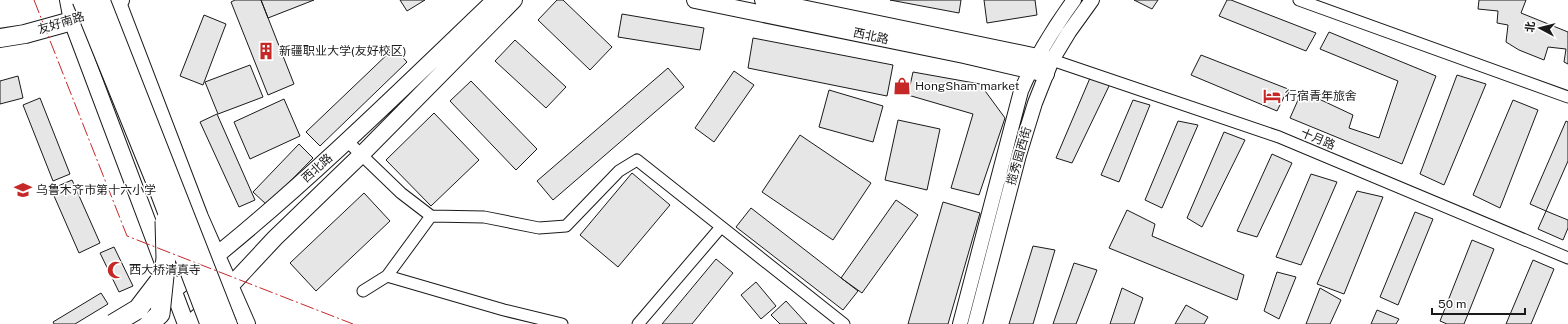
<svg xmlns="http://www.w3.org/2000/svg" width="1568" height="324" font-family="'Public Sans','Noto Sans SC',sans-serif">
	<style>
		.building { fill: #e6e6e6; stroke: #1a1a1a }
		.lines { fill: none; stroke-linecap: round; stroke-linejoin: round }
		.minor-casing { stroke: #1a1a1a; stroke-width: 13 }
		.tertiary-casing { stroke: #1a1a1a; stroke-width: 16 }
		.secondary-casing { stroke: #1a1a1a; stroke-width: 18 }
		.primary-casing { stroke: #1a1a1a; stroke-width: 20 }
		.minor { stroke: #fff; stroke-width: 11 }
		.tertiary { stroke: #fff; stroke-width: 14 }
		.secondary { stroke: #fff; stroke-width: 16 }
		.primary { stroke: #fff; stroke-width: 18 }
		.trunk-bridge-casing { stroke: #1a1a1a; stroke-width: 21; stroke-linecap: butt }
		.trunk-bridge { stroke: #fff; stroke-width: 19 }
		.power { stroke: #c62828; stroke-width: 1; stroke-dasharray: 14 3 2 3; stroke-linecap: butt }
		.labels { text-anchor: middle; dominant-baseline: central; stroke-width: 3; stroke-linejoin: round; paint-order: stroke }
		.street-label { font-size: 12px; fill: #1a1a1a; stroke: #fff }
		.poi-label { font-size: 12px; fill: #1a1a1a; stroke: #fff; text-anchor: start }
	</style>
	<rect width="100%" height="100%" fill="#fff"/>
	<!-- building -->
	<path class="building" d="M 235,0 L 261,0 L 294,84 L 268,95 L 231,2 Z
		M 261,0 L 314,0 L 268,18 Z
		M 400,0 L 425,0 L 407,11 Z
		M 557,0 L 563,0 L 612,47 L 590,70 L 538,20 Z
		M 890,0 L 961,0 L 959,13 Z
		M 984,0 L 1035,0 L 1037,15 L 987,23 Z
		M 1134,0 L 1158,0 L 1152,9 Z
		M 1227,0 L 1231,0 L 1316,33 L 1306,51 L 1219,16 Z
		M 1479,0 L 1526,0 L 1521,13 L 1568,32 L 1568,64 L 1564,62 L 1566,49 L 1548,47 L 1544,60 L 1519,50 L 1506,42 L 1508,25 L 1497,23 L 1498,11 L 1478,9 Z
		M 622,14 L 704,28 L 700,50 L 618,37 Z
		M 204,15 L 226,24 L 203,85 L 180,76 Z
		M 1329,32 L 1436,76 L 1402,164 L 1290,118 L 1302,91 L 1353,115 L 1349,128 L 1379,138 L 1398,81 L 1320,49 Z
		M 753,38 L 893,65 L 887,96 L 748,68 Z
		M 515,40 L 566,87 L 546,108 L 495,61 Z
		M 394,48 L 407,62 L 320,146 L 306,132 Z
		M 1201,55 L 1288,89 L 1277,111 L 1191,75 Z
		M 250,65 L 263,97 L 218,114 L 205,82 Z
		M 668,68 L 684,87 L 553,200 L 537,181 Z
		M 734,71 L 754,85 L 714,142 L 695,128 Z
		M 913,72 L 980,84 L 1005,118 L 979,195 L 951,188 L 973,114 L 908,95 Z
		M 1457,75 L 1486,84 L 1444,185 L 1420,174 Z
		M 18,76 L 23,98 L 0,104 L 0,81 Z
		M 1090,78 L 1110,84 L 1072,163 L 1056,158 Z
		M 471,81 L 537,149 L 516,170 L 450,101 Z
		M 829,90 L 883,106 L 873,142 L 819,127 Z
		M 40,98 L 70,174 L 53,181 L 23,105 Z
		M 284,99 L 300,136 L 250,159 L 234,122 Z
		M 1133,100 L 1150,105 L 1119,182 L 1101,175 Z
		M 1513,100 L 1538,110 L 1500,208 L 1473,195 Z
		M 434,113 L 479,160 L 431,206 L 386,160 Z
		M 217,114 L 255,200 L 239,207 L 200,122 Z
		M 898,120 L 940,129 L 927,190 L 885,180 Z
		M 1178,121 L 1198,125 L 1162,208 L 1145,200 Z
		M 1566,121 L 1568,122 L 1568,161 L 1546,211 L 1530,204 Z
		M 1224,132 L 1245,140 L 1202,227 L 1187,218 Z
		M 800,135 L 871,183 L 833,240 L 762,192 Z
		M 299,144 L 313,158 L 267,205 L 253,192 Z
		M 1272,154 L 1292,163 L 1257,237 L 1237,231 Z
		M 632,173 L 670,205 L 618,267 L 580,235 Z
		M 1311,174 L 1337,182 L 1301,265 L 1276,257 Z
		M 72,180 L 100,243 L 79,253 L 51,189 Z
		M 1357,191 L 1383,197 L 1344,294 L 1317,284 Z
		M 364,193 L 390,221 L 316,291 L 290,263 Z
		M 896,200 L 918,215 L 862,293 L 841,278 Z
		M 943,202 L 980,213 L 948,324 L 908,324 Z
		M 751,208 L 858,291 L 843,310 L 736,227 Z
		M 1127,210 L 1155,224 L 1152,236 L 1244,275 L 1237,300 L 1109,248 Z
		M 1546,211 L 1568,220 L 1568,228 L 1563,240 L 1538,229 Z
		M 1415,212 L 1433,219 L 1398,305 L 1380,297 Z
		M 1472,240 L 1494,249 L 1464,324 L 1447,324 L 1440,321 Z
		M 1033,246 L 1055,250 L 1033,324 L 1009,324 Z
		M 114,247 L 133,286 L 119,292 L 100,253 Z
		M 716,259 L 733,273 L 692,324 L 662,324 Z
		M 1533,260 L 1554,269 L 1531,324 L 1506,324 Z
		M 1074,263 L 1097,270 L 1076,324 L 1053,324 Z
		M 1277,272 L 1296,277 L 1279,319 L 1264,311 Z
		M 756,282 L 776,306 L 761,319 L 741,295 Z
		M 1122,288 L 1143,298 L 1134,324 L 1110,324 Z
		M 1320,288 L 1341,300 L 1330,324 L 1306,324 Z
		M 101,293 L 108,304 L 75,324 L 54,324 L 53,322 Z
		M 786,301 L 807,324 L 780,324 L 771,315 Z
		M 1186,305 L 1208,317 L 1204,324 L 1175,324 Z
		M 1377,310 L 1399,319 L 1396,324 L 1371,324 Z"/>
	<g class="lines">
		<!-- minor casing -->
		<g class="minor-casing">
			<path id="minor" d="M 1299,0 L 1568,97
				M 1052,60 L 1279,137 L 1568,258
				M 347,141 L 401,193 L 431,216 L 484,217 L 539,228 L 566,226 L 619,171 L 637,160 L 844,324
				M 387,276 L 504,310 L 562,324
				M 363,291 L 387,276 L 431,216
				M 638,324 L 721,227"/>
		</g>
		<!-- tertiary casing -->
		<g class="tertiary-casing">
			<path id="tertiary" d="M 960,324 L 1021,91 C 1035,58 1053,29 1074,0
				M 975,324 L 1019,155 L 1035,103 L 1052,60 L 1069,32 L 1092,0"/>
		</g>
		<!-- secondary casing -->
		<g class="secondary-casing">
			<path id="secondary" d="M 68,0 L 72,21 L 186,324
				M 117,0 L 200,217 L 247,324
				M 695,0 L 964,55 L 1046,74
				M 763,0 L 1052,60
				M 132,321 C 164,299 193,275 223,250 C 318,172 406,85 495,0
				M 190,324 L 221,296 L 275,238 L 361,155 L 514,0"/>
		</g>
		<!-- primary casing -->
		<g class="primary-casing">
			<path id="primary" d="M 0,38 L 25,34 L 72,21 L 120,0"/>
		</g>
		<!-- minor -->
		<use href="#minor" class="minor"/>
		<!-- tertiary -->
		<use href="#tertiary" class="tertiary"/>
		<!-- secondary -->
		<use href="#secondary" class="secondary"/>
		<!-- primary -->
		<use href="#primary" class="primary"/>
		<!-- trunk-bridge casing -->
		<g class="trunk-bridge-casing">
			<path id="trunk-bridge" d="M 82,0 L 158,187 L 210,324
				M 100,0 L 227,324
				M 113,324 L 138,309 L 164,275 L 166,258 L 165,221
				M 149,324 L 160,314 L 164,276"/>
		</g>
		<!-- trunk-bridge -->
		<use href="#trunk-bridge" class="trunk-bridge"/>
		<!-- power -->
		<path class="power" d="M 34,0 L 127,236 L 353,324"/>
	</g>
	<!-- icons -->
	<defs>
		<g id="building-bare" transform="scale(1.38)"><path d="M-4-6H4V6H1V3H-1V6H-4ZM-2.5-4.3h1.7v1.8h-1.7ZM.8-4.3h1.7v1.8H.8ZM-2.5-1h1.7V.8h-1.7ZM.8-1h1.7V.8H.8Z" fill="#c62828" stroke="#fff" stroke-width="2.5" paint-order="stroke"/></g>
		<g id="shop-bare" transform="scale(1.38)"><path d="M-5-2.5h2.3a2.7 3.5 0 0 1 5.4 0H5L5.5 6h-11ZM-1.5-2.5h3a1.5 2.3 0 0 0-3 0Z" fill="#c62828" stroke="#fff" stroke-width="2.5" paint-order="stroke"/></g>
		<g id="hotel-bare" transform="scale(1.38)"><path d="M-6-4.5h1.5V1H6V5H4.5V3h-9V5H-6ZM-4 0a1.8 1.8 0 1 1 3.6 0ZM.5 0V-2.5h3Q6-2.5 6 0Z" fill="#c62828" stroke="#fff" stroke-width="2.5" paint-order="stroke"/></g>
		<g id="school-bare" transform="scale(1.38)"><path d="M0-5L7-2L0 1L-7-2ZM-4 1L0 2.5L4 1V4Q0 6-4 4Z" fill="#c62828" stroke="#fff" stroke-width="2.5" paint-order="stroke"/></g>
		<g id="mosque-bare" transform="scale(1.38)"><path d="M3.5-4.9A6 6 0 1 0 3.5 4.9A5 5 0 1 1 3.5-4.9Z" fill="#c62828" stroke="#fff" stroke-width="2.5" paint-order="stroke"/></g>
	</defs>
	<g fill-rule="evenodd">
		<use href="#building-bare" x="266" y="51"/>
		<use href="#shop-bare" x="902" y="86"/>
		<use href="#hotel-bare" x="1272" y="96"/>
		<use href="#school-bare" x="23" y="190"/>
		<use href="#mosque-bare" x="116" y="270"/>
	</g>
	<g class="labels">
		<!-- street labels -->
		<g class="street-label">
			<text transform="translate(61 23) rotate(-17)">友好南路</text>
			<text transform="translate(871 36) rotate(12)">西北路</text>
			<text transform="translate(1318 139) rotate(23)">十月路</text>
			<text transform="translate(1019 156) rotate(-74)">揽秀园西街</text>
			<text transform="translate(317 168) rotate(-42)">西北路</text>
		</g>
		<!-- poi labels -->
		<g class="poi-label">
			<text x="279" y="51">新疆职业大学(友好校区)</text>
			<text x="915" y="86">HongSham market</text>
			<text x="1285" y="96">行宿青年旅舍</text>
			<text x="36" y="190">乌鲁木齐市第十六小学</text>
			<text x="129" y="270">西大桥清真寺</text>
		</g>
	</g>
	<!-- north arrow -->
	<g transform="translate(1540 28) rotate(277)" stroke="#ffffff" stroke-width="3" paint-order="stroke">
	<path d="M0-3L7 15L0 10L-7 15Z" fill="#1a1a1a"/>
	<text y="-6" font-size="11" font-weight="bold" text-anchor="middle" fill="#1a1a1a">北</text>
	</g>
	<!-- scale -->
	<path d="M1432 308v6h93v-6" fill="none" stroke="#1a1a1a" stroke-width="2"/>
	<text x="1438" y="308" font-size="12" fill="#1a1a1a" stroke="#ffffff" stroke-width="3" paint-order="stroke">50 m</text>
</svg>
